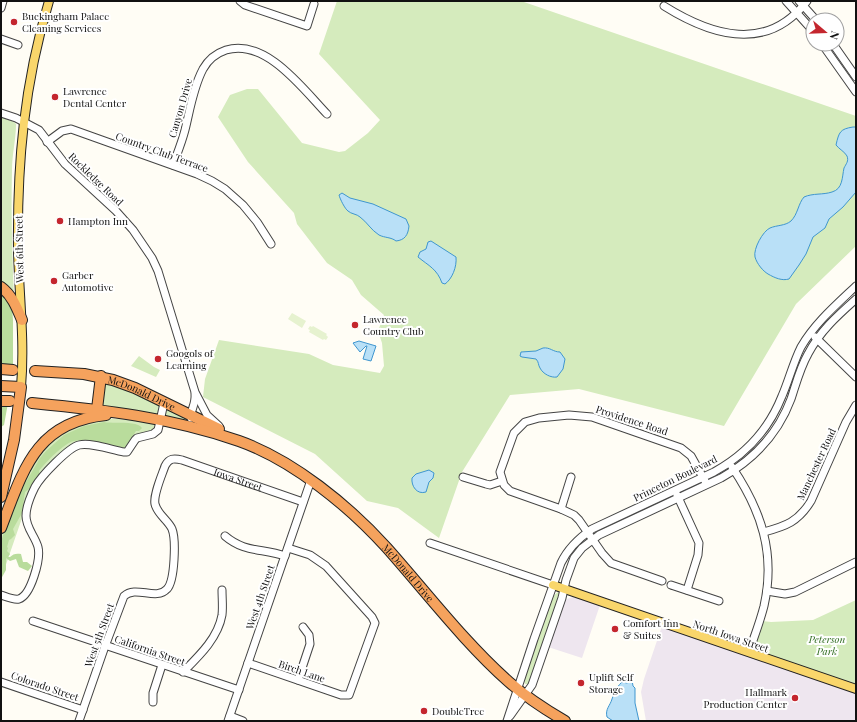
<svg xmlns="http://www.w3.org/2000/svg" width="857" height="722" font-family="'Playfair Display',serif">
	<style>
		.industrial { fill: #eee6ef }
		.green { fill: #d5ebbd }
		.forest { fill: #b9dc9c }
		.pitch { fill: #e6f2cf }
		.water { fill: #b9e0f7; stroke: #3f96cf }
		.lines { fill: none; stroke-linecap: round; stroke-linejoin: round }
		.minor-casing { stroke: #444; stroke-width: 9 }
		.major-casing { stroke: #222; stroke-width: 10 }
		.highway-casing { stroke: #222; stroke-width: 12 }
		.minor { stroke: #fff; stroke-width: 7 }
		.major { stroke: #f9d66b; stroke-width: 8 }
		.highway { stroke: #f5a25d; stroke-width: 10 }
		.poi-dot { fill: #c4262e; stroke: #fff; stroke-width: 1.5 }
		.labels { text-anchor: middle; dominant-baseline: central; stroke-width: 4; stroke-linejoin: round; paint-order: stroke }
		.poi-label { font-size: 10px; fill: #111; stroke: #fff; text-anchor: start }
		.street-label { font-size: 10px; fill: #111; stroke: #fff }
		.park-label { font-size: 10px; font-style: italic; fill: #2f6b1f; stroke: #fff }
	</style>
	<rect width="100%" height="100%" fill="#fffdf5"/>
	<!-- industrial -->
	<path class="industrial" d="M 573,597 L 600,605 L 582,658 L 548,647 L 564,602 L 567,599 Z
		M 662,626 L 856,693 L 856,721 L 646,721 L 641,692 L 644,679 Z"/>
	<!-- green -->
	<path class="green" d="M 337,1 L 521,1 L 856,116 L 856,246 L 796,304 L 724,426 L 579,389 L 510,395 L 462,472 L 439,538 L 398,508 L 367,501 L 315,454 L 203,397 L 205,379 L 219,340 L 309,354 L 333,365 L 380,373 L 384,366 L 382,343 L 378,331 L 384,315 L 361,295 L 352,280 L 327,263 L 297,224 L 294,213 L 248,162 L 218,117 L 230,95 L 247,89 L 258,89 L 302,143 L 339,152 L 345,151 L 368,133 L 380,120 L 319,54 Z
		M 1,117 L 14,122 L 16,124 C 16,139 12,154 12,170 C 11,212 12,254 14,297 L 1,283 Z
		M 139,356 L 154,367 L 160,370 L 156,377 L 131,366 Z
		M 103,383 L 118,384 L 161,405 L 159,415 L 104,408 L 101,404 Z
		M 167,409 L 188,416 L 189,423 L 165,417 Z
		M 104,418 L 131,420 L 155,424 L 156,428 L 125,449 L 80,443 L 31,492 L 1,579 L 1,534 L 21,482 L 37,455 L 67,428 Z
		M 558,592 L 560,594 L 529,684 L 525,684 L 524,680 L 552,597 Z
		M 856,600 L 856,685 L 758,652 L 754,646 L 762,621 L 771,622 L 813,620 Z"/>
	<!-- forest -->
	<path class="forest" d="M 1,289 L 12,307 L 13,320 L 13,368 L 1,366 Z
		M 1,403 L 8,403 L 4,425 L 1,427 Z
		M 104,422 C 113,424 137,420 142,428 L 139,431 L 136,431 L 124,449 C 110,446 88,438 74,441 C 64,443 45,463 39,471 L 40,476 L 33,486 L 25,492 L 22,513 L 13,529 L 15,535 L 11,539 L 9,540 L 7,547 L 8,548 L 7,551 L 10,554 L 8,557 L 10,557 C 13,554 16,553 21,554 L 23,562 L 27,562 L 32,566 L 28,571 L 19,567 L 16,559 L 10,561 L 6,558 L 6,570 L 1,579 L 1,541 L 5,530 L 16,499 L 40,458 L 46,451 L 64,435 L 84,426 Z"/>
	<!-- pitch -->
	<path class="pitch" d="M 292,313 L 306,321 L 302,328 L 288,319 Z
		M 310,326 L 312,327 L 313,326 L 327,334 L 326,335 L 328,337 L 326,340 L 324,339 L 323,340 L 309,332 L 310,330 L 308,329 Z"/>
	<!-- water -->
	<path class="water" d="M 853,127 L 856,127 L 856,192 L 843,207 L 829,219 L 825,228 L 813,237 L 806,254 L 799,265 L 789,279 C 782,281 775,278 768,274 C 763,271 757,264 755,257 C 753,249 763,231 770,228 C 777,225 785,226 791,221 C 798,214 798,204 804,197 C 813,193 823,195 832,192 C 843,189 842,177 844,168 C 846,164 849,161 847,156 C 845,152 839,149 836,145 C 839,132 840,129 853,127 Z
		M 342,193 L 350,198 L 373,204 L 406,219 L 409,226 C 408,235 405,240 396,241 C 391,237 385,238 379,235 C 371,230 367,222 360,217 C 357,214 351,214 348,211 C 345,209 340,199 339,195 Z
		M 431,241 L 456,257 C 457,267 452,279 445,284 L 442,283 C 437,269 429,266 418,257 L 420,252 L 426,249 L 428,242 Z
		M 359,341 L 376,346 L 371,361 L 363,359 L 367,346 L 366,346 L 360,352 L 353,343 Z
		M 543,348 C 550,347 553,352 560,352 L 565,359 L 563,369 L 557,377 C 551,378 543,374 540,368 C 538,365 539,362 536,359 L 522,357 L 520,356 L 521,352 L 536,351 Z
		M 429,470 L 434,473 L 433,478 L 429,482 L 426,492 C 417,495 411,486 412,478 L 416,474 Z
		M 632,680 L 633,686 L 635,688 L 635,703 L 639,721 L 613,721 L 607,717 C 605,709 610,706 612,699 C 615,691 615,689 622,682 L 627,683 Z"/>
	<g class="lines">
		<!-- minor casing -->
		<g class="minor-casing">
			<g id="minor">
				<path d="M 240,1 L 245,5 L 307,26 L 314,4"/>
				<path d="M 786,1 L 813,31"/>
				<path d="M 799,1 L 816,20"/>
				<path d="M 664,6 C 712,36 767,53 807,1"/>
				<path d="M 1,8 L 3,1"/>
				<path d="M 1,39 L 18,45"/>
				<path d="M 822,44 L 856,92"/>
				<path d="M 833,44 L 856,77"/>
				<path d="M 1,113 L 16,118 L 39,130 L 65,164 L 116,211 L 133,230 L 152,258 L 158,271 L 195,392 L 207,415 L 219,426"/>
				<path d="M 47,142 L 62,131 L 71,129 L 197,174 L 212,181 L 225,189 L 243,205 L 257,222 L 271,244"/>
				<path d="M 173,165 C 177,154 182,142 185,130 C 190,110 193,88 203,69 C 208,60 217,53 226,50 C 266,38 303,89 327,114"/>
				<path d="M 815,337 L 856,377"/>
				<path d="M 191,418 C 190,410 196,405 195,394"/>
				<path d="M 732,467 C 761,510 776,553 764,606 C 760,622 754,637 749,652"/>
				<path d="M 463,477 L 486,484 L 490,485 L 502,481"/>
				<path d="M 677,495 L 699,543 L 698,555 L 687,590"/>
				<path d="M 561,509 L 571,477"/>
				<path d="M 764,532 C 786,526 798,522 811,501 L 846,422 L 856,405"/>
				<path d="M 225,536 C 245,553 262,548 285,556"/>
				<path d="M 430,543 L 553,585"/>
				<path d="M 662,581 L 611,563 L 602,553 L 579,520 L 574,515 L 561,509 L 510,491 L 504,485 L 500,472 L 514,433 L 525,422 L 539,418 L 569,415 L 592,417 L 681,448 L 691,456 L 705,481"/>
				<path d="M 671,585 L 719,601"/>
				<path d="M 767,591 L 785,594 L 795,592 L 856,562"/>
				<path d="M 1,595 C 7,597 13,600 19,599 C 31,595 41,559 38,547 C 35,536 26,528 26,516 C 26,507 31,495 35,487 C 41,476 68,448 79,445 C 91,442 112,450 124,452 L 127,452 L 135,440 L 137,438 L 153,434 L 158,430 L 164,403"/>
				<path d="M 33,621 L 239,690"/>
				<path d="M 248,663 L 341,695 L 349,695 L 375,623 L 372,617 L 326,566 L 310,555 L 288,548"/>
				<path d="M 183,672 C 199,656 218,638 222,615 C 223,607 222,598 222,590"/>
				<path d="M 298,680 L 310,644 L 309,635 L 303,627"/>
				<path d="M 1,682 L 83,710"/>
				<path d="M 153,702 L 153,693 L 162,665"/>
				<path d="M 230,716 L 243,721"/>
				<path d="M 510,716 L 532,685 L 562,598 L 566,580 L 574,558 L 582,548 L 599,535 L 721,478 C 753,460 778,434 791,399 C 796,384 800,368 808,354 C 820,331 838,315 856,299"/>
				<path id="s1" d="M 79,721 L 104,649 L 124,596 C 136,585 156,601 167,589 C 175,581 176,539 172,529 C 168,520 157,514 155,504 C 153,495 162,475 165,466 C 169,458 174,458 182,460 L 303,502"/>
				<path d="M 228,721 L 311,480"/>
				<path d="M 507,721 L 534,639 L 561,563 C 568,548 579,538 592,529 L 714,472 C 745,455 769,429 782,396 C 789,380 793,363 801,347 C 815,323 836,305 856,286"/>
			</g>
		</g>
		<!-- major casing -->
		<g class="major-casing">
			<path id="major" d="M 21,387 C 25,341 19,296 18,250 C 17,164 24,84 49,1
				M 553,585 L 856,689"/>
		</g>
		<!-- highway casing -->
		<g class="highway-casing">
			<g id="highway">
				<path d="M 1,287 C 12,295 17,308 22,320"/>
				<path d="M 1,369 L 13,370"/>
				<path id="s2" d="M 35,371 L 84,374 L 113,380 L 135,388 L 219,429"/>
				<path d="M 1,386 L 21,387 L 14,440 L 1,497"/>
				<path d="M 1,401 L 10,401"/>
				<path id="s3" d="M 32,403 C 103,410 170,417 239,441 C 293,460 349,506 387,548 C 427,593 464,642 509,682 C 526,697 546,710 565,721"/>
				<path d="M 97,409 L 101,376"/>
				<path d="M 1,528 C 23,471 35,422 106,415"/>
			</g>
		</g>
		<!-- minor -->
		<use href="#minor" class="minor"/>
		<!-- major -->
		<use href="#major" class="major"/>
		<!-- highway -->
		<use href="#highway" class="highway"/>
	</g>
	<!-- markers -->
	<g class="poi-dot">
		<circle cx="14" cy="22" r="4"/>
		<circle cx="55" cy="97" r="4"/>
		<circle cx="60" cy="221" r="4"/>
		<circle cx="54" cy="281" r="4"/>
		<circle cx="355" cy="325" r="4"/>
		<circle cx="158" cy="359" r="4"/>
		<circle cx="615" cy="629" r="4"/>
		<circle cx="581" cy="683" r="4"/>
		<circle cx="795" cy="698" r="4"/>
		<circle cx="424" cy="711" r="4"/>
	</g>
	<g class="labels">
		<!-- poi labels -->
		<g class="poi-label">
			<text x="22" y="16">Buckingham Palace<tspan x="22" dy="12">Cleaning Services</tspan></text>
			<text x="63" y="91">Lawrence<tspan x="63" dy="12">Dental Center</tspan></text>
			<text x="68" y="221">Hampton Inn</text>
			<text x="62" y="275">Garber<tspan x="62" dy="12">Automotive</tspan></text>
			<text x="363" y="319">Lawrence<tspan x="363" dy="12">Country Club</tspan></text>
			<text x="166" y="353">Googols of<tspan x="166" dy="12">Learning</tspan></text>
			<text x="623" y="623">Comfort Inn<tspan x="623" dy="12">&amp; Suites</tspan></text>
			<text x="589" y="677">Uplift Self<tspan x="589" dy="12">Storage</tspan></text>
			<text x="787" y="692" text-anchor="end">Hallmark<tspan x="787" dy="12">Production Center</tspan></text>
			<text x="432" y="711">DoubleTree</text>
		</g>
		<!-- street labels -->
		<g class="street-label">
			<text transform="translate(180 108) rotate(-74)">Canyon Drive</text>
			<text transform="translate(162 152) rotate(20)">Country Club Terrace</text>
			<text transform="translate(96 179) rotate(44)">Rockledge Road</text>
			<text transform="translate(19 249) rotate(-91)">West 6th Street</text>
			<text stroke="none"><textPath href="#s2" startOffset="110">McDonald Drive</textPath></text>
			<text transform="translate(632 420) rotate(18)">Providence Road</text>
			<text transform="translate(816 464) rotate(-65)">Manchester Road</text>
			<text transform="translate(675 478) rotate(-26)">Princeton Boulevard</text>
			<text stroke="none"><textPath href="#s1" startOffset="389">Iowa Street</textPath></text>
			<text stroke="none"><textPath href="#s3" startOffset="428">McDonald Drive</textPath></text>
			<text transform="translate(260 597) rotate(-71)">West 4th Street</text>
			<text transform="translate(99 635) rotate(-70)">West 5th Street</text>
			<text transform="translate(731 636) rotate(19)">North Iowa Street</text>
			<text transform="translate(150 650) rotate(19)">California Street</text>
			<text transform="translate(302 671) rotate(19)">Birch Lane</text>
			<text transform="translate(45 686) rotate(19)">Colorado Street</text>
		</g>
		<!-- park labels -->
		<g class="park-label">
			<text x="827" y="639">Peterson<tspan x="827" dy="12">Park</tspan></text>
		</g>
	</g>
	<!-- border -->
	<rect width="857" height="722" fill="none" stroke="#111111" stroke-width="4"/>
	<!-- north arrow -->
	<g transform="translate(825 32) rotate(109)"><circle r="19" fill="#ffffff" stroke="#a0a0a0"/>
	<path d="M0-3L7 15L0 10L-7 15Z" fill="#c4262e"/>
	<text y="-6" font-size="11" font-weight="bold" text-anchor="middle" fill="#111111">N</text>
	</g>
</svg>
